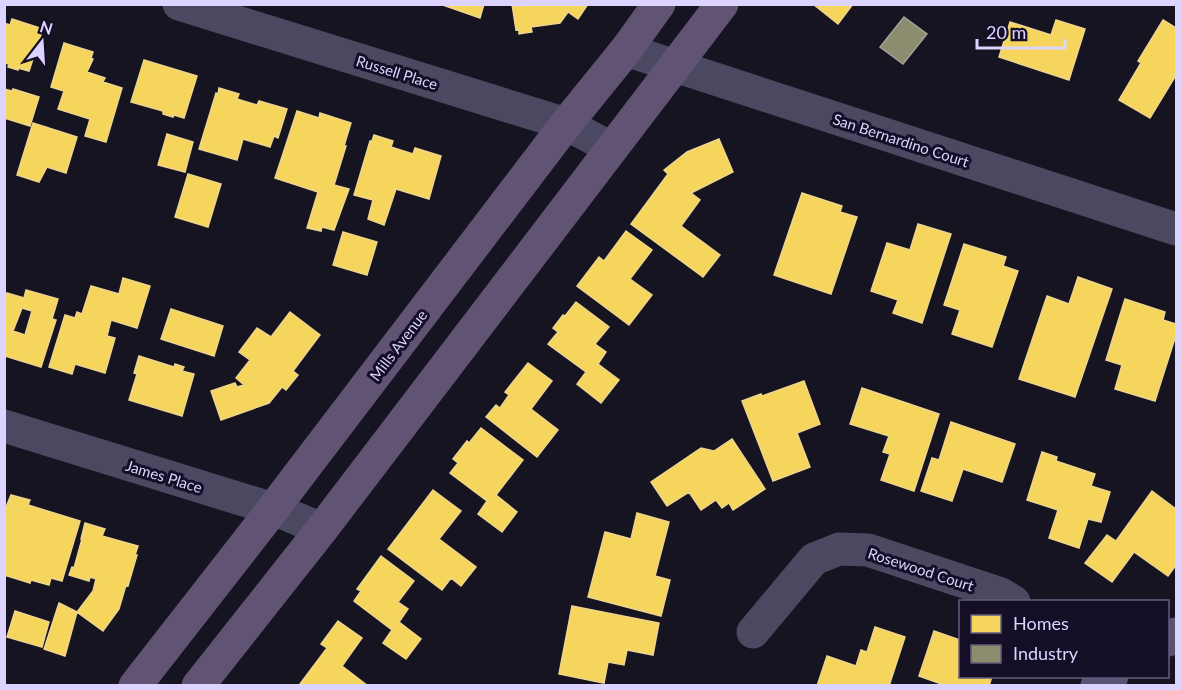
<svg xmlns="http://www.w3.org/2000/svg" width="1181" height="690" font-family="Lato,sans-serif">
	<style>
		.homes { fill: #f6d55c; stroke: #eed58d; stroke-width: 1.5; fill-rule: evenodd }
		.industry { fill: #8c8c6e; stroke: #a4a29a; stroke-width: 1.5 }
		.lines { fill: none; stroke-linecap: round; stroke-linejoin: round }
		.minor { stroke: #4b4962; stroke-width: 33 }
		.secondary { stroke: #585574; stroke-width: 33 }
		.primary { stroke: #605373; stroke-width: 33 }
		.labels { text-anchor: middle; dominant-baseline: central; stroke-width: 6; stroke-linejoin: round; paint-order: stroke }
		.street-label { font-size: 15px; fill: #dcd4ff; stroke: #140e27 }
	</style>
	<rect width="100%" height="100%" fill="#171421"/>
	<!-- homes -->
	<path class="homes" d="M 440,4 L 484,4 L 480,18 Z
		M 512,4 L 588,4 L 578,19 L 568,12 L 560,23 L 531,27 L 532,32 L 519,34 L 519,29 L 516,30 Z
		M 813,4 L 853,4 L 838,24 Z
		M 12,19 L 43,29 L 29,71 L 18,68 L 18,70 L 8,67 L 9,64 L 4,63 L 4,23 L 10,25 Z
		M 1056,20 L 1085,29 L 1069,80 L 999,57 L 1010,22 L 1051,35 Z
		M 1163,20 L 1176,28 L 1176,76 L 1176,75 L 1150,118 L 1119,100 L 1141,63 L 1138,61 Z
		M 64,43 L 93,52 L 91,58 L 93,59 L 87,72 L 105,78 L 103,82 L 122,88 L 106,142 L 85,136 L 90,119 L 58,109 L 64,91 L 51,87 Z
		M 144,60 L 197,76 L 184,118 L 174,115 L 173,117 L 163,114 L 163,111 L 131,102 Z
		M 219,88 L 239,94 L 237,99 L 257,105 L 259,101 L 287,109 L 278,138 L 274,136 L 270,147 L 243,139 L 237,160 L 199,149 L 216,93 L 218,94 Z
		M 4,89 L 12,91 L 13,89 L 39,97 L 30,126 L 4,118 Z
		M 297,111 L 319,118 L 320,113 L 351,123 L 344,146 L 346,146 L 334,185 L 349,189 L 334,230 L 322,227 L 321,231 L 307,228 L 318,192 L 275,178 Z
		M 33,123 L 77,137 L 66,173 L 47,167 L 39,182 L 17,175 Z
		M 167,134 L 193,142 L 185,172 L 158,165 Z
		M 374,135 L 393,141 L 391,147 L 413,154 L 415,148 L 441,156 L 429,199 L 396,189 L 384,225 L 368,219 L 373,200 L 354,195 L 370,141 L 372,141 Z
		M 719,139 L 733,172 L 691,193 L 700,200 L 681,226 L 720,255 L 703,277 L 631,224 L 668,174 L 664,170 L 687,152 Z
		M 188,174 L 221,184 L 208,227 L 175,217 Z
		M 802,193 L 842,206 L 840,212 L 857,217 L 831,294 L 774,275 Z
		M 918,224 L 951,234 L 922,323 L 893,313 L 898,300 L 871,291 L 887,243 L 910,250 Z
		M 626,231 L 652,250 L 630,279 L 652,295 L 629,325 L 577,286 L 599,257 L 604,261 Z
		M 343,232 L 377,242 L 367,275 L 333,265 Z
		M 964,244 L 1006,257 L 1003,266 L 1018,271 L 992,347 L 952,334 L 960,310 L 944,305 Z
		M 1078,277 L 1112,289 L 1075,397 L 1019,379 L 1047,296 L 1069,304 Z
		M 123,278 L 150,286 L 137,328 L 111,320 L 107,336 L 115,338 L 105,373 L 75,364 L 72,374 L 49,367 L 65,315 L 75,318 L 77,312 L 82,314 L 91,286 L 119,294 Z
		M 26,290 L 58,299 L 52,319 L 56,320 L 41,367 L 5,356 L 4,359 L 4,296 L 6,297 L 7,293 L 24,298 ZM 22,308 L 32,311 L 25,335 L 13,331 Z
		M 1125,299 L 1165,312 L 1163,320 L 1176,324 L 1176,335 L 1155,401 L 1115,389 L 1122,365 L 1106,360 Z
		M 576,302 L 609,327 L 595,344 L 606,352 L 598,364 L 619,380 L 601,403 L 577,384 L 586,372 L 548,344 L 558,332 L 553,328 L 563,315 L 565,316 Z
		M 171,309 L 223,326 L 214,356 L 161,339 Z
		M 290,312 L 320,335 L 293,371 L 298,375 L 286,390 L 282,387 L 269,403 L 221,420 L 211,391 L 235,383 L 237,387 L 244,385 L 236,378 L 250,360 L 239,352 L 257,328 L 271,337 Z
		M 139,356 L 174,367 L 175,364 L 184,367 L 182,371 L 194,374 L 182,416 L 129,400 L 137,374 L 134,373 Z
		M 528,363 L 552,381 L 531,409 L 558,430 L 537,457 L 486,417 L 496,405 L 500,408 L 509,395 L 505,392 Z
		M 804,381 L 820,424 L 797,433 L 810,467 L 773,481 L 742,401 L 761,394 L 762,396 Z
		M 862,388 L 939,414 L 914,491 L 881,480 L 890,454 L 883,452 L 889,436 L 850,424 Z
		M 951,422 L 1015,444 L 1002,482 L 963,469 L 952,501 L 921,491 L 932,458 L 939,460 Z
		M 481,428 L 523,460 L 496,495 L 517,512 L 502,532 L 478,514 L 487,501 L 450,473 L 458,463 L 453,459 L 467,441 L 469,443 Z
		M 732,439 L 765,489 L 733,510 L 729,503 L 722,508 L 716,500 L 701,510 L 689,492 L 667,506 L 651,482 L 701,448 L 714,451 Z
		M 1042,452 L 1057,457 L 1056,461 L 1095,474 L 1091,486 L 1110,492 L 1101,522 L 1088,519 L 1079,548 L 1049,538 L 1058,510 L 1027,500 Z
		M 433,490 L 461,511 L 439,539 L 476,567 L 461,586 L 451,578 L 442,590 L 388,549 Z
		M 1152,491 L 1176,509 L 1176,565 L 1168,576 L 1134,552 L 1112,582 L 1085,563 L 1107,535 L 1116,541 Z
		M 11,495 L 30,500 L 28,505 L 80,521 L 62,581 L 51,578 L 49,585 L 31,580 L 30,583 L 4,575 L 4,512 Z
		M 637,513 L 669,522 L 655,576 L 670,580 L 661,616 L 588,597 L 605,532 L 631,539 Z
		M 85,523 L 105,529 L 102,536 L 138,546 L 135,555 L 137,555 L 128,586 L 126,585 L 119,609 L 103,631 L 77,612 L 93,591 L 96,579 L 90,577 L 89,581 L 69,575 L 72,567 L 74,568 L 82,539 L 81,539 Z
		M 381,556 L 414,581 L 398,602 L 408,609 L 399,622 L 421,639 L 406,659 L 383,643 L 392,630 L 354,601 L 361,591 L 357,589 Z
		M 59,603 L 77,612 L 65,656 L 44,649 Z
		M 572,606 L 659,623 L 653,655 L 627,650 L 624,665 L 608,662 L 604,683 L 559,674 Z
		M 15,611 L 49,622 L 42,647 L 7,637 Z
		M 338,621 L 362,638 L 342,666 L 368,686 L 302,686 L 300,684 L 327,648 L 321,644 Z
		M 875,627 L 905,637 L 889,686 L 817,686 L 827,656 L 856,666 L 861,650 L 867,652 Z
		M 934,631 L 960,640 L 960,676 L 992,676 L 989,686 L 947,686 L 919,676 Z"/>
	<!-- industry -->
	<path class="industry" d="M 904,17 L 927,34 L 903,64 L 880,47 Z"/>
	<g class="lines">
		<!-- minor -->
		<path class="minor" d="M 179,4 L 566,124 L 611,148
			M 626,50 L 1176,229
			M 4,426 L 273,509 L 322,529
			M 753,632 L 814,559 L 839,549 L 868,550 L 1001,594 L 1014,602"/>
		<!-- secondary -->
		<path class="secondary" d="M 1168,640 L 1176,634
			M 1097,686 L 1112,676"/>
		<!-- primary -->
		<path class="primary" d="M 135,686 L 273,509 L 566,124 L 626,50 L 659,4
			M 198,686 L 322,529 L 722,4"/>
	</g>
	<g class="labels">
		<!-- street labels -->
		<g class="street-label">
			<text transform="translate(397 72) rotate(17)">Russell Place</text>
			<text transform="translate(901 140) rotate(18)">San Bernardino Court</text>
			<text transform="translate(398 345) rotate(-53)">Mills Avenue</text>
			<text transform="translate(164 476) rotate(17)">James Place</text>
			<text transform="translate(921 569) rotate(18)">Rosewood Court</text>
		</g>
	</g>
	<!-- border -->
	<rect width="1181" height="690" fill="none" stroke="#dcd4ff" stroke-width="12"/>
	<!-- legend -->
	<rect x="959" y="600" width="210" height="78" fill="#140e27" stroke="#645d7d" stroke-width="1.5"/>
	<rect x="971" y="615" width="30" height="18" fill="#f6d55c" stroke="#645d7d" stroke-width="1.5"/>
	<text x="1013" y="630" font-size="18" fill="#dcd4ff">Homes</text>
	<rect x="971" y="645" width="30" height="18" fill="#8c8c6e" stroke="#645d7d" stroke-width="1.5"/>
	<text x="1013" y="660" font-size="18" fill="#dcd4ff">Industry</text>
	<!-- north arrow -->
	<g transform="translate(42 42) rotate(17)" stroke="#140e27" stroke-width="4.5" paint-order="stroke">
	<path d="M0-4.5L10 22L0 15L-10 22Z" fill="#dcd4ff"/>
	<text y="-9" font-size="16" font-weight="bold" text-anchor="middle" fill="#dcd4ff">N</text>
	</g>
	<!-- scale -->
	<path d="M977 39v9h88v-9" fill="none" stroke="#dcd4ff" stroke-width="3"/>
	<text x="986" y="39" font-size="18" fill="#dcd4ff" stroke="#140e27" stroke-width="4.5" paint-order="stroke">20 m</text>
</svg>
